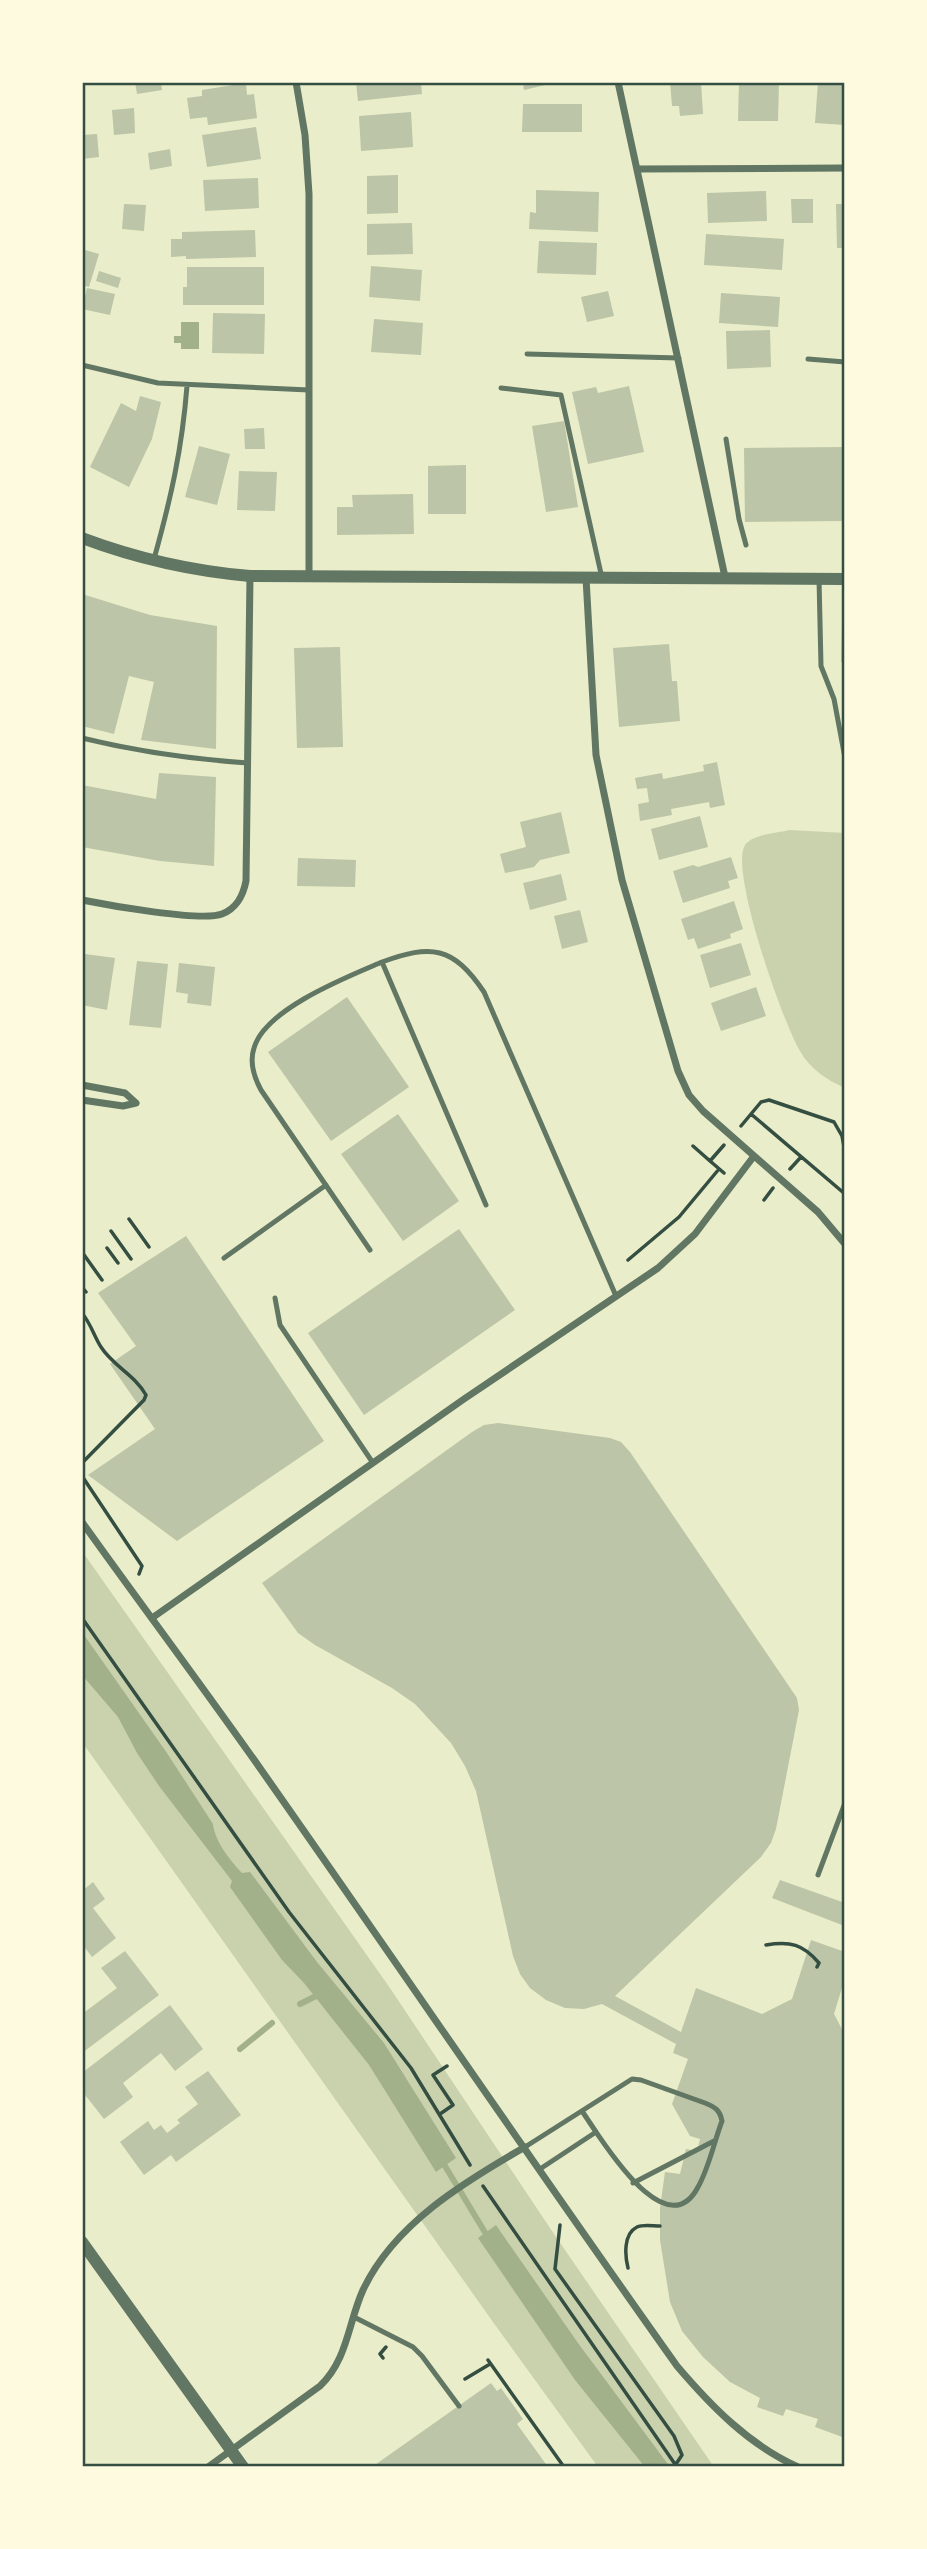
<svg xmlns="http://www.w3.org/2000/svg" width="927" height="2549" font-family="Manrope,sans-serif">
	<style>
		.green { fill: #cad2ad }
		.water { fill: #a3b18a }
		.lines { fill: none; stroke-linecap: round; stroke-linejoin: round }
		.stream { stroke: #a3b18a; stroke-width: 6 }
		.building { fill: #bcc5a7 }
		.path { stroke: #344e41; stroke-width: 3.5 }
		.service { stroke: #617663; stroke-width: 5 }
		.minor { stroke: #617663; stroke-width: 7 }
		.tertiary { stroke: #617663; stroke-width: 12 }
		.neatline { fill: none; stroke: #344e41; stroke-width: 2.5 }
	</style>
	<rect width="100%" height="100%" fill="#e9edc9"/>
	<!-- green -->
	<path class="green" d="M 790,830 L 845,833 L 845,1088 C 827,1080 810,1069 800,1051 C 783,1023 729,870 745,845 C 752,834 778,833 790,830 Z
		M 82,1551 L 390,1988 L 552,2231 L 714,2467 L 598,2467 L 493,2322 L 82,1742 Z"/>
	<!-- water -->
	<path class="water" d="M 181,322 L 199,322 L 199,349 L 181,349 L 181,343 L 174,343 L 174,336 L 181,336 Z
		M 82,1632 L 167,1753 L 213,1824 C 215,1842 230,1860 242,1873 L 250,1872 L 317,1962 L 384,2043 L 456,2158 L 436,2172 L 369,2065 L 304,1983 L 282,1960 L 230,1887 L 232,1881 L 159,1786 L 137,1753 L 118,1717 L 82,1675 Z
		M 496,2225 L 578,2343 L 670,2467 L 645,2467 L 575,2380 L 478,2238 Z"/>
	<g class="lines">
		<!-- stream -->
		<path class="stream" d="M 300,2004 L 320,1994
			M 240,2049 L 272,2023
			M 442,2161 L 489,2239"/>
	</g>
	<!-- building -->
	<path class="building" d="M 135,82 L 161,82 L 162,90 L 137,94 Z
		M 356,82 L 421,82 L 422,94 L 358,101 Z
		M 523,82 L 554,82 L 554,83 L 524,90 Z
		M 670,82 L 701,82 L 703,114 L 680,116 L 679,106 L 672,106 Z
		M 739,82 L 779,82 L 778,121 L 738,121 Z
		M 818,82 L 845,82 L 845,125 L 815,123 Z
		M 246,83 L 247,95 L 254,94 L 257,118 L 208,125 L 207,117 L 190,119 L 187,98 L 202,96 L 202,90 Z
		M 523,104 L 582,104 L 582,132 L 522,132 Z
		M 134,108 L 135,133 L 114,135 L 112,110 Z
		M 411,112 L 413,147 L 361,151 L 359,116 Z
		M 256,127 L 261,159 L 207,167 L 202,135 Z
		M 97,134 L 99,157 L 82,159 L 82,135 Z
		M 170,149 L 172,166 L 150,170 L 148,153 Z
		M 398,175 L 398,213 L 367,214 L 367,176 Z
		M 258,178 L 259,208 L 205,211 L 203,180 Z
		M 536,190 L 599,192 L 598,232 L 529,229 L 530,212 L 536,213 Z
		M 766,191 L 767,221 L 708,223 L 707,193 Z
		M 791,199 L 813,199 L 813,223 L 792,223 Z
		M 124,204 L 146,205 L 144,231 L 122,229 Z
		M 836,204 L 845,204 L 845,248 L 837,248 Z
		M 412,223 L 413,254 L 367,255 L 367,224 Z
		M 255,230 L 256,257 L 186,259 L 186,256 L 171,257 L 171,239 L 182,239 L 182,232 Z
		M 706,234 L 784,239 L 782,270 L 704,265 Z
		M 539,241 L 597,243 L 596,275 L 537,273 Z
		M 82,249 L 99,254 L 89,287 L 82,285 Z
		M 371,266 L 422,270 L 420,301 L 369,297 Z
		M 187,267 L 264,267 L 264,305 L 183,305 L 183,287 L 187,287 Z
		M 99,271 L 121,278 L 118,288 L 96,281 Z
		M 87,288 L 115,294 L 110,315 L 82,309 Z
		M 608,291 L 614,316 L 587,322 L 581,297 Z
		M 721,293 L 780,297 L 778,327 L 719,323 Z
		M 213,313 L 265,314 L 264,354 L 212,353 Z
		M 374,319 L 423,323 L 421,355 L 371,352 Z
		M 770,330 L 771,367 L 727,369 L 726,331 Z
		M 629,386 L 644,452 L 588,464 L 572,392 L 596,387 L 598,393 Z
		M 140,396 L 161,402 L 152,439 L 129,487 L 90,467 L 121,403 L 136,411 Z
		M 564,421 L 578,507 L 546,512 L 532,426 Z
		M 264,428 L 265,449 L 245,449 L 244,429 Z
		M 199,446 L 230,454 L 217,505 L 185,497 Z
		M 843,447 L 844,521 L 745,522 L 744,448 Z
		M 466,465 L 466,514 L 428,514 L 428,466 Z
		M 239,471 L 277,472 L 275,511 L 237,510 Z
		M 413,494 L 414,534 L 337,535 L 337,507 L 353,507 L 352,495 Z
		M 82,594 L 150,615 L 217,626 L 216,749 L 141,740 L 154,682 L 129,676 L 114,734 L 82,726 Z
		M 842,622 L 845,622 L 845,662 L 841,662 Z
		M 669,644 L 672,681 L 677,681 L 680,721 L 619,727 L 613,648 Z
		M 340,647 L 343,747 L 297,748 L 294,648 Z
		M 717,762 L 725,805 L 710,808 L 709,802 L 671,809 L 672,815 L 640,821 L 638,804 L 649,802 L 647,788 L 637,789 L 635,778 L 662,773 L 663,779 L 704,771 L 703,765 Z
		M 159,773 L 216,777 L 214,866 L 160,861 L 82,847 L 82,785 L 156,799 Z
		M 561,812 L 570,853 L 540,860 L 534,867 L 505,873 L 500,854 L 526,847 L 520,822 Z
		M 700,816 L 708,847 L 659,860 L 651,829 Z
		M 731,857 L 738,878 L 728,881 L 730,888 L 683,903 L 673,871 L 693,865 L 698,867 Z
		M 298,858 L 356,860 L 355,887 L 297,886 Z
		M 561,874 L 567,900 L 530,910 L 523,883 Z
		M 734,901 L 743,929 L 730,934 L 731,938 L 698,949 L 694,938 L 688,940 L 681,919 Z
		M 580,910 L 588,942 L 562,949 L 554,916 Z
		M 741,943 L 751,975 L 710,988 L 700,955 Z
		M 85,954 L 115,958 L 107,1010 L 82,1005 L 82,974 Z
		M 137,961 L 168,964 L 161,1028 L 129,1025 Z
		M 179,963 L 215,967 L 211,1006 L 187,1003 L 188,994 L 176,992 Z
		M 756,987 L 766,1016 L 721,1031 L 711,1003 Z
		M 347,997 L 409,1087 L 331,1141 L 268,1052 Z
		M 398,1114 L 459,1201 L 403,1241 L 341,1154 Z
		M 459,1229 L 515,1310 L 364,1415 L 308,1333 Z
		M 186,1236 L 324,1441 L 177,1541 L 88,1475 L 155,1429 L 110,1364 L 136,1346 L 98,1293 Z
		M 498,1423 L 610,1438 L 621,1442 L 630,1452 L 797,1698 L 799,1710 L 776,1829 L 771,1843 L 761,1857 L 615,1996 L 681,2032 L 696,1988 L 762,2014 L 792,1999 L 811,1940 L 845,1952 L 845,1978 L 834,2014 L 845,2035 L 845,2438 L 815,2427 L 818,2419 L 786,2409 L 783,2416 L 757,2407 L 760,2398 L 730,2382 L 703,2357 L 682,2331 L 670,2302 L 660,2240 L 660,2208 L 665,2172 L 680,2174 L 686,2149 L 697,2151 L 700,2139 L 690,2136 L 672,2104 L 688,2059 L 673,2053 L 676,2044 L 602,2004 L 584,2009 L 565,2008 L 546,2000 L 530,1988 L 520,1974 L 513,1956 L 476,1791 L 465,1766 L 451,1743 L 415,1704 L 392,1688 L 315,1645 L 298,1633 L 262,1583 L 472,1432 L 484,1425 Z
		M 780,1880 L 845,1903 L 845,1929 L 842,1925 L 772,1898 Z
		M 93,1882 L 105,1899 L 93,1908 L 116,1938 L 92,1957 L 82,1944 L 82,1891 Z
		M 125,1951 L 159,1995 L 82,2053 L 82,2014 L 117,1988 L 101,1968 Z
		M 170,2005 L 203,2049 L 175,2071 L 161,2053 L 123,2083 L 133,2097 L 104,2119 L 82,2091 L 82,2073 Z
		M 208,2071 L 241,2115 L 176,2162 L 171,2155 L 144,2175 L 120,2142 L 148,2121 L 154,2130 L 161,2125 L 167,2133 L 180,2123 L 177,2120 L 198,2104 L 185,2087 Z
		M 491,2383 L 497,2391 L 501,2388 L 523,2419 L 517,2424 L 548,2467 L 372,2467 Z"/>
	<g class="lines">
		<!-- path -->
		<path class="path" d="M 751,1114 L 845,1194
			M 741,1126 L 761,1102 L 769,1100 L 834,1122 L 842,1136 L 845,1152
			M 693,1146 L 710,1161
			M 790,1169 L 801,1157
			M 724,1173 L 710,1161 L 724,1145
			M 764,1200 L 773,1188
			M 129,1219 L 149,1247
			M 111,1231 L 131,1259
			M 107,1248 L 118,1263
			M 82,1252 L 102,1280
			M 628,1260 L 679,1217 L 719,1169
			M 82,1287 L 86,1292
			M 82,1313 C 91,1324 94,1336 101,1347 C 113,1366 135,1375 146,1395 L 144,1400 L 82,1463
			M 82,1476 L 142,1566 L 139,1574
			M 82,1618 L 289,1912 L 411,2068 L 470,2165
			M 766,1945 C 790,1941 803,1944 819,1963 L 817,1967
			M 440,2114 L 453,2105 L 433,2075 L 447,2066
			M 483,2186 L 677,2467
			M 560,2225 L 555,2269 L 674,2436 L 682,2455 L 676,2464
			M 628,2268 C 625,2256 623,2234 637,2227 C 643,2224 653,2226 660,2226
			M 383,2358 L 380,2354 L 386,2347
			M 488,2360 L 564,2467
			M 465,2379 L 490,2364"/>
		<!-- service -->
		<path class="service" d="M 527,354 L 679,358
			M 808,359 L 845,362
			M 82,365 L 158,383 L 309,390
			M 501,388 L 561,395 L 602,578
			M 726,439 L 739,519 L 746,545
			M 154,559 C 171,498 182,449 187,386
			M 819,579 L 821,666 L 834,699 L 845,758
			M 82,738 C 139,752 190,759 248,763
			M 382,962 C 431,944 453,946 484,992 L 616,1296
			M 370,1250 L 261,1090 C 254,1077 249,1063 254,1048 C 265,1009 347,977 382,962 L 486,1205
			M 224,1258 L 326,1185
			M 275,1298 L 280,1325 L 373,1463
			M 818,1875 L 845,1803
			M 582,2111 L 596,2132
			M 525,2147 L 632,2079 L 641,2080 L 705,2103 C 715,2107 720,2110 722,2121 C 714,2142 709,2168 698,2187 C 669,2243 612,2155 596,2132 L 540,2169
			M 633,2183 L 714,2141
			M 354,2317 L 413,2347 L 422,2356 L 459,2406"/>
		<!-- minor -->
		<path class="minor" d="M 296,82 L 305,135 L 309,194 L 309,576
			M 618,82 L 725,577
			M 637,169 L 845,168
			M 586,578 L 596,755 L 622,880 L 678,1071 L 689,1095 L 703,1111 L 818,1212 L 845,1244
			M 82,900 C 107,905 201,922 222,914 C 237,908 243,896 246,881 L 250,576
			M 82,1085 L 125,1093 L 136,1103
			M 82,1100 L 123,1106 L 136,1103
			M 82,1522 C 142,1606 203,1687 262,1771 C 401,1969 537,2169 677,2366 C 711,2406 749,2445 798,2467
			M 152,1618 L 464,1399 L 658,1268 L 695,1234 L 754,1156
			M 208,2467 L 320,2386 C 348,2359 348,2323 363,2290 C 394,2224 464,2182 525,2147"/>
		<!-- tertiary -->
		<path class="tertiary" d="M 82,538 C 138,559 191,571 250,576 L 845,579
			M 82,2242 L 243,2467"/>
	</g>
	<!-- border -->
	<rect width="927" height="2549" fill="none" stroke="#fefae0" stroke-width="168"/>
	<rect x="84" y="84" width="759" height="2381" class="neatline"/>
</svg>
